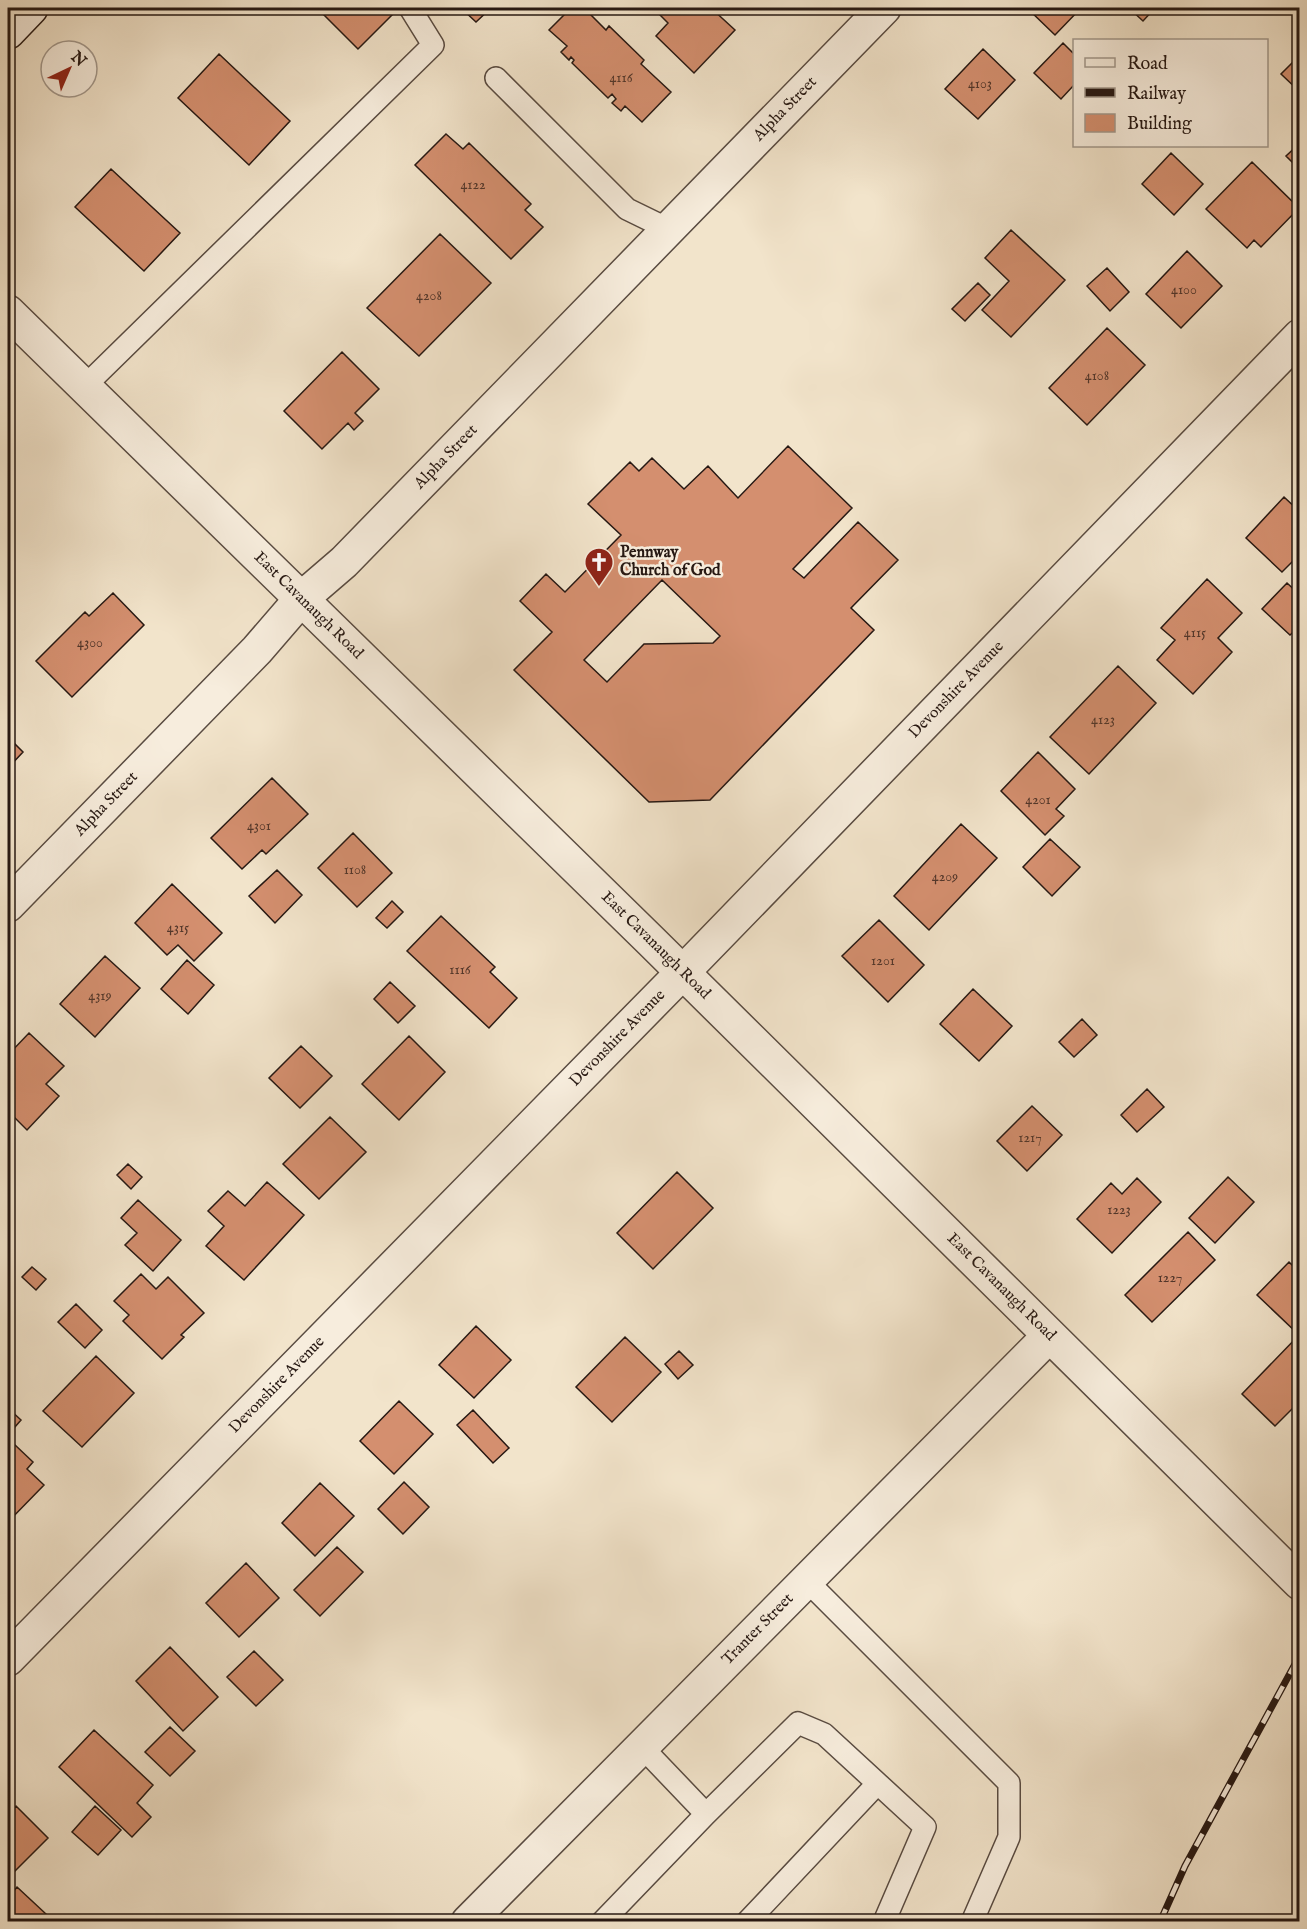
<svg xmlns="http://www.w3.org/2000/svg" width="1307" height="1929" font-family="'IM FELL English',serif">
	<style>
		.building { fill: #d48f6f; stroke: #261813; stroke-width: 1.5; fill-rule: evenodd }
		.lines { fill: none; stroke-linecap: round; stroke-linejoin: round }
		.service-casing { stroke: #594b41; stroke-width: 24 }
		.minor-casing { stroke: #594b41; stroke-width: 36 }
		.tertiary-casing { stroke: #594b41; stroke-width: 36 }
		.secondary-casing { stroke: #261813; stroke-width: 36 }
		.service { stroke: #f7eddd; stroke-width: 21 }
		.minor { stroke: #f7eddd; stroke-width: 33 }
		.tertiary { stroke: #f7eddd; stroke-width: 33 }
		.secondary { stroke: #f7eddd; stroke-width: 33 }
		.rail-casing { stroke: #261813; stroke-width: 7 }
		.rail { stroke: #f7eddd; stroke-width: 4.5; stroke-dasharray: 14; stroke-linecap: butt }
		.labels { text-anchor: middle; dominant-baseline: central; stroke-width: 5; stroke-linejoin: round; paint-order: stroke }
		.number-label { font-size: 14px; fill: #52362a }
		.street-label { font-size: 16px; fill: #261813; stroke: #f7eddd }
		.poi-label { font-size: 16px; font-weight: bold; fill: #261813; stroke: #f7eddd; text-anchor: start }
	</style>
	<rect width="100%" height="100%" fill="#f2e4cb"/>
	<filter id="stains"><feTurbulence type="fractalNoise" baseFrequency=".00333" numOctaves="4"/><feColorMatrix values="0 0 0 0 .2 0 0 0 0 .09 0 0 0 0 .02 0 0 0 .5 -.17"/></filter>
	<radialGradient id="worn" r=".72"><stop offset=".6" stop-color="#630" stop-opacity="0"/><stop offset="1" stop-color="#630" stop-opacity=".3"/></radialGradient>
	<!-- building -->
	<path class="building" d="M 317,8 L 391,8 L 395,12 L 358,49 Z
		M 461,8 L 491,8 L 476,22 Z
		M 571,8 L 584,8 L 606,30 L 609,26 L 644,60 L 641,64 L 671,92 L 642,122 L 625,106 L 621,111 L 612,103 L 616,99 L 612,94 L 608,98 L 572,63 L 574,60 L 571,57 L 569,60 L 561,52 L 567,46 L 549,30 Z
		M 656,8 L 711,8 L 735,30 L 694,73 L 656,36 L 668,23 L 654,9 Z
		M 1027,8 L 1081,8 L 1055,35 Z
		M 1129,8 L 1155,8 L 1143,21 Z
		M 1063,43 L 1074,54 L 1074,85 L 1061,99 L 1034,73 Z
		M 983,49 L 1015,80 L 978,119 L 945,89 Z
		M 219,54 L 290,121 L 249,165 L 178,98 Z
		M 1300,55 L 1300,92 L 1281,74 Z
		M 446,134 L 463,149 L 469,143 L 531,204 L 525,210 L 543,227 L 511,259 L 415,165 Z
		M 1300,143 L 1300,170 L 1286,156 Z
		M 1171,153 L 1203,184 L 1174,215 L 1142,184 Z
		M 1252,162 L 1299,208 L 1261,247 L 1254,240 L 1247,248 L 1206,209 Z
		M 111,169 L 180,233 L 144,271 L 75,207 Z
		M 1011,230 L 1065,280 L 1011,337 L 982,310 L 1009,281 L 985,258 Z
		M 440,234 L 491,283 L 419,356 L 367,308 Z
		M 1187,251 L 1222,286 L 1181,328 L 1146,294 Z
		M 1107,268 L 1129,292 L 1110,311 L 1087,286 Z
		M 978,283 L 990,295 L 965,321 L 952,309 Z
		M 1107,328 L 1145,365 L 1087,425 L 1049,388 Z
		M 342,352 L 379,389 L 355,413 L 363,421 L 354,430 L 348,423 L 322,449 L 284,411 Z
		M 788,446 L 852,508 L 793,569 L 804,578 L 858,522 L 898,560 L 851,608 L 874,630 L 710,800 L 649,802 L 514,670 L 552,632 L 520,601 L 546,574 L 565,592 L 621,535 L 588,504 L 630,462 L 639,471 L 652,458 L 684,489 L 708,466 L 738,498 ZM 662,580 L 720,636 L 713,643 L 644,644 L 607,682 L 584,660 Z
		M 1284,497 L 1300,512 L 1300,554 L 1282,572 L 1246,538 Z
		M 1207,579 L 1242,613 L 1218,638 L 1232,652 L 1193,694 L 1157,660 L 1175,640 L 1161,628 Z
		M 1287,583 L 1300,595 L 1300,626 L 1290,635 L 1262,609 Z
		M 113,593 L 144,625 L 72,697 L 36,661 L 85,612 L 89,616 Z
		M 1118,666 L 1156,703 L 1089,774 L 1050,737 Z
		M 8,737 L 23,752 L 8,768 Z
		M 1038,752 L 1075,789 L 1056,809 L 1064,816 L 1045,835 L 1001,791 Z
		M 272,778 L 308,814 L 266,854 L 262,850 L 242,869 L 211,838 Z
		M 961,824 L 997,858 L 929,930 L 894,896 Z
		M 353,833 L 392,873 L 357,907 L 318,868 Z
		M 1050,839 L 1080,867 L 1052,896 L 1023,867 Z
		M 277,870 L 302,895 L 275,923 L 249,896 Z
		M 172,884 L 222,933 L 194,961 L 178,945 L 167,955 L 135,923 Z
		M 392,901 L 403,912 L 387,928 L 376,918 Z
		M 441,916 L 495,967 L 490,972 L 517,998 L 489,1028 L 407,951 Z
		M 879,920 L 924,965 L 888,1002 L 842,956 Z
		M 105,956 L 140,988 L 95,1037 L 60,1004 Z
		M 187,960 L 214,985 L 188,1014 L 161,989 Z
		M 390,982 L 415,1006 L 398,1023 L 374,999 Z
		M 973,989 L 1012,1026 L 979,1061 L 940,1024 Z
		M 1082,1019 L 1097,1035 L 1074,1057 L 1059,1042 Z
		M 29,1033 L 64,1066 L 46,1084 L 59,1096 L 27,1130 L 8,1111 L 8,1055 Z
		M 409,1036 L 445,1072 L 399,1120 L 362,1084 Z
		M 301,1046 L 332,1076 L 300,1108 L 269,1078 Z
		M 1147,1089 L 1164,1107 L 1137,1132 L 1121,1115 Z
		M 1032,1106 L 1062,1135 L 1027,1171 L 997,1141 Z
		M 330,1117 L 366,1152 L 319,1199 L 283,1164 Z
		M 128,1164 L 142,1177 L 131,1189 L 117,1175 Z
		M 677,1172 L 713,1208 L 653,1269 L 617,1233 Z
		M 1228,1177 L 1254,1202 L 1215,1243 L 1189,1218 Z
		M 1137,1178 L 1161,1202 L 1112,1253 L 1077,1219 L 1111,1183 L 1122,1194 Z
		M 267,1182 L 304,1215 L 244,1280 L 206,1246 L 224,1226 L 208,1211 L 228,1191 L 245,1206 Z
		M 138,1200 L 181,1240 L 153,1271 L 125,1245 L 137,1233 L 121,1218 Z
		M 1188,1232 L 1215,1260 L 1152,1322 L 1125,1295 Z
		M 1289,1262 L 1300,1273 L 1300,1401 L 1275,1426 L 1242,1394 L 1299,1335 L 1257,1295 Z
		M 32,1267 L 46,1279 L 36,1290 L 22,1277 Z
		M 141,1274 L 156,1289 L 168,1277 L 204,1313 L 181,1335 L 184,1337 L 162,1359 L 123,1321 L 129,1315 L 114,1301 Z
		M 76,1304 L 102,1330 L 85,1348 L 58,1322 Z
		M 476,1326 L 511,1360 L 474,1398 L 439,1365 Z
		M 625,1337 L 661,1372 L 612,1422 L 576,1387 Z
		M 679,1351 L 693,1365 L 678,1379 L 665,1364 Z
		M 96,1356 L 134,1393 L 82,1447 L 43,1411 Z
		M 399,1401 L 433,1434 L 394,1474 L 360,1441 Z
		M 8,1408 L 21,1420 L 8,1435 Z
		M 473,1410 L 509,1448 L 493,1463 L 457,1425 Z
		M 14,1444 L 33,1462 L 27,1469 L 44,1485 L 8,1522 L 8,1450 Z
		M 404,1482 L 429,1507 L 403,1534 L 378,1509 Z
		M 320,1483 L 354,1516 L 315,1556 L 282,1523 Z
		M 337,1547 L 363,1572 L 320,1616 L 294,1590 Z
		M 246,1563 L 279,1598 L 239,1637 L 206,1603 Z
		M 170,1647 L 218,1697 L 183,1731 L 136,1681 Z
		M 254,1651 L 283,1680 L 256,1706 L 227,1677 Z
		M 170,1727 L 195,1751 L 170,1776 L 145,1752 Z
		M 94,1730 L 153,1785 L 137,1803 L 151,1817 L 132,1837 L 59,1767 Z
		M 16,1806 L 48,1838 L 8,1878 L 8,1815 Z
		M 95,1806 L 121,1830 L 98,1855 L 72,1832 Z
		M 17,1887 L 46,1914 L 39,1922 L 10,1922 L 8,1919 L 8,1898 Z"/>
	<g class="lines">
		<!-- service casing -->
		<g class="service-casing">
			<path id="service" d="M 496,78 L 627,209 L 668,229
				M 84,387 L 433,45 L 410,8
				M 807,1581 L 1009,1783 L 1009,1837 L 972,1922
				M 706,1814 L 798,1723 L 824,1734 L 925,1827 L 884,1922
				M 602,1922 L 706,1814 L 642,1747
				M 747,1922 L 877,1784"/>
		</g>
		<!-- minor casing -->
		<g class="minor-casing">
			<g id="minor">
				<path id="s1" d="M 8,905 L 257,650 L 301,599 L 344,562 L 884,8"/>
				<path id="s2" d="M 8,1659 L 682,973 L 1300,336"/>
				<path id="s3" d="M 468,1922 L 1049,1336"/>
			</g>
		</g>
		<!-- tertiary casing -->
		<g class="tertiary-casing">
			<g id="tertiary">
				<path id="s4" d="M 8,312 L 651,941 L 1300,1583"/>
			</g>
		</g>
		<!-- secondary casing -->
		<g class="secondary-casing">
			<path id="secondary" d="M 8,32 L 31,8"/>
		</g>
		<!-- service -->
		<use href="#service" class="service"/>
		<!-- minor -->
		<use href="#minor" class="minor"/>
		<!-- tertiary -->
		<use href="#tertiary" class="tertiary"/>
		<!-- secondary -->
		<use href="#secondary" class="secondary"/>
		<!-- rail casing -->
		<g class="rail-casing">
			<path id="rail" d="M 1160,1922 L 1185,1866 L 1300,1655"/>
		</g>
		<!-- rail -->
		<use href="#rail" class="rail"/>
	</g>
	<!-- icons -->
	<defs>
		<g id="church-pin" transform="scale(1.5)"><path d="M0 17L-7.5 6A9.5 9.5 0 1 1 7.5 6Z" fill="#8f2418" stroke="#f7eddd"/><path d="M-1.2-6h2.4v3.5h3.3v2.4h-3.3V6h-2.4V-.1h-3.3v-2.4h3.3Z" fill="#fff"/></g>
	</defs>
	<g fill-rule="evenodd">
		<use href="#church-pin" x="599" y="562"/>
	</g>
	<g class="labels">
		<!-- number labels -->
		<g class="number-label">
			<text x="621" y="78">4116</text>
			<text x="980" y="84">4103</text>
			<text x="473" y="185">4122</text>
			<text x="1184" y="290">4100</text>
			<text x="429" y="296">4208</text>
			<text x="1097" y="376">4108</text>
			<text x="1195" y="633">4115</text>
			<text x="90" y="643">4300</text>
			<text x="1103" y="720">4123</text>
			<text x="1038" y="800">4201</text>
			<text x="259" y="826">4301</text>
			<text x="355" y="870">1108</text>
			<text x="945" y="877">4209</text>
			<text x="178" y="928">4315</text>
			<text x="883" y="961">1201</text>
			<text x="460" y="970">1116</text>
			<text x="100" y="996">4319</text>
			<text x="1030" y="1138">1217</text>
			<text x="1119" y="1210">1223</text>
			<text x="1170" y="1278">1227</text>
		</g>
		<!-- street labels -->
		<g class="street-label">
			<text stroke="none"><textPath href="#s1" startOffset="1113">Alpha Street</textPath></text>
			<text stroke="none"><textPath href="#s1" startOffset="627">Alpha Street</textPath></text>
			<text stroke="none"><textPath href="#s4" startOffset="420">East Cavanaugh Road</textPath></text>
			<text stroke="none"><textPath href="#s2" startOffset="1356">Devonshire Avenue</textPath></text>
			<text stroke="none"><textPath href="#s1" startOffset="141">Alpha Street</textPath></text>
			<text stroke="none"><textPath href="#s4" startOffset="906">East Cavanaugh Road</textPath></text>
			<text stroke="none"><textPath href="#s2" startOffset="870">Devonshire Avenue</textPath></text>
			<text stroke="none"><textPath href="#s4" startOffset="1392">East Cavanaugh Road</textPath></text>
			<text stroke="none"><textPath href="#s2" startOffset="384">Devonshire Avenue</textPath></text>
			<text stroke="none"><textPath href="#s3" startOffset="412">Tranter Street</textPath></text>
		</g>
		<!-- poi labels -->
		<g class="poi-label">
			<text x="620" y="553">Pennway<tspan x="620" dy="18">Church of God</tspan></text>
		</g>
	</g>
	<!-- margin -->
	<rect width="1307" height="1929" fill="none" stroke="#f2e4cb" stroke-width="30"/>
	<rect x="9" y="9" width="1289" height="1911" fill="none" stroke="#261813" stroke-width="3"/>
	<rect x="15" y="15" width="1277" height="1899" fill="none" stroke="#261813" stroke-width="1.5"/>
	<!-- legend -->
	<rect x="1073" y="39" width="195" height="108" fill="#f7eddd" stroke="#a3988c" stroke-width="1.5"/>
	<rect x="1085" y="58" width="30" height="9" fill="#f7eddd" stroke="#a3988c" stroke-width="1.5"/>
	<text x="1127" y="69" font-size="18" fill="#261813">Road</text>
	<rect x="1085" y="88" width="30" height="9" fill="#261813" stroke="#a3988c" stroke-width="1.5"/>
	<text x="1127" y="99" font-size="18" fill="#261813">Railway</text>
	<rect x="1085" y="114" width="30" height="18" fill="#d48f6f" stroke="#a3988c" stroke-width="1.5"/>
	<text x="1127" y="129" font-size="18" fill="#261813">Building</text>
	<!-- north arrow -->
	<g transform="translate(69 69) rotate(44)"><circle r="28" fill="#f7eddd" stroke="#a3988c" stroke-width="1.5"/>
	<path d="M0-4.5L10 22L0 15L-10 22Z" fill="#8f2418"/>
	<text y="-9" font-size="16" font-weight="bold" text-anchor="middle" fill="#261813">N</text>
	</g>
	<rect width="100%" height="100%" filter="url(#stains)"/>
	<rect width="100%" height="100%" fill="url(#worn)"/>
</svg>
